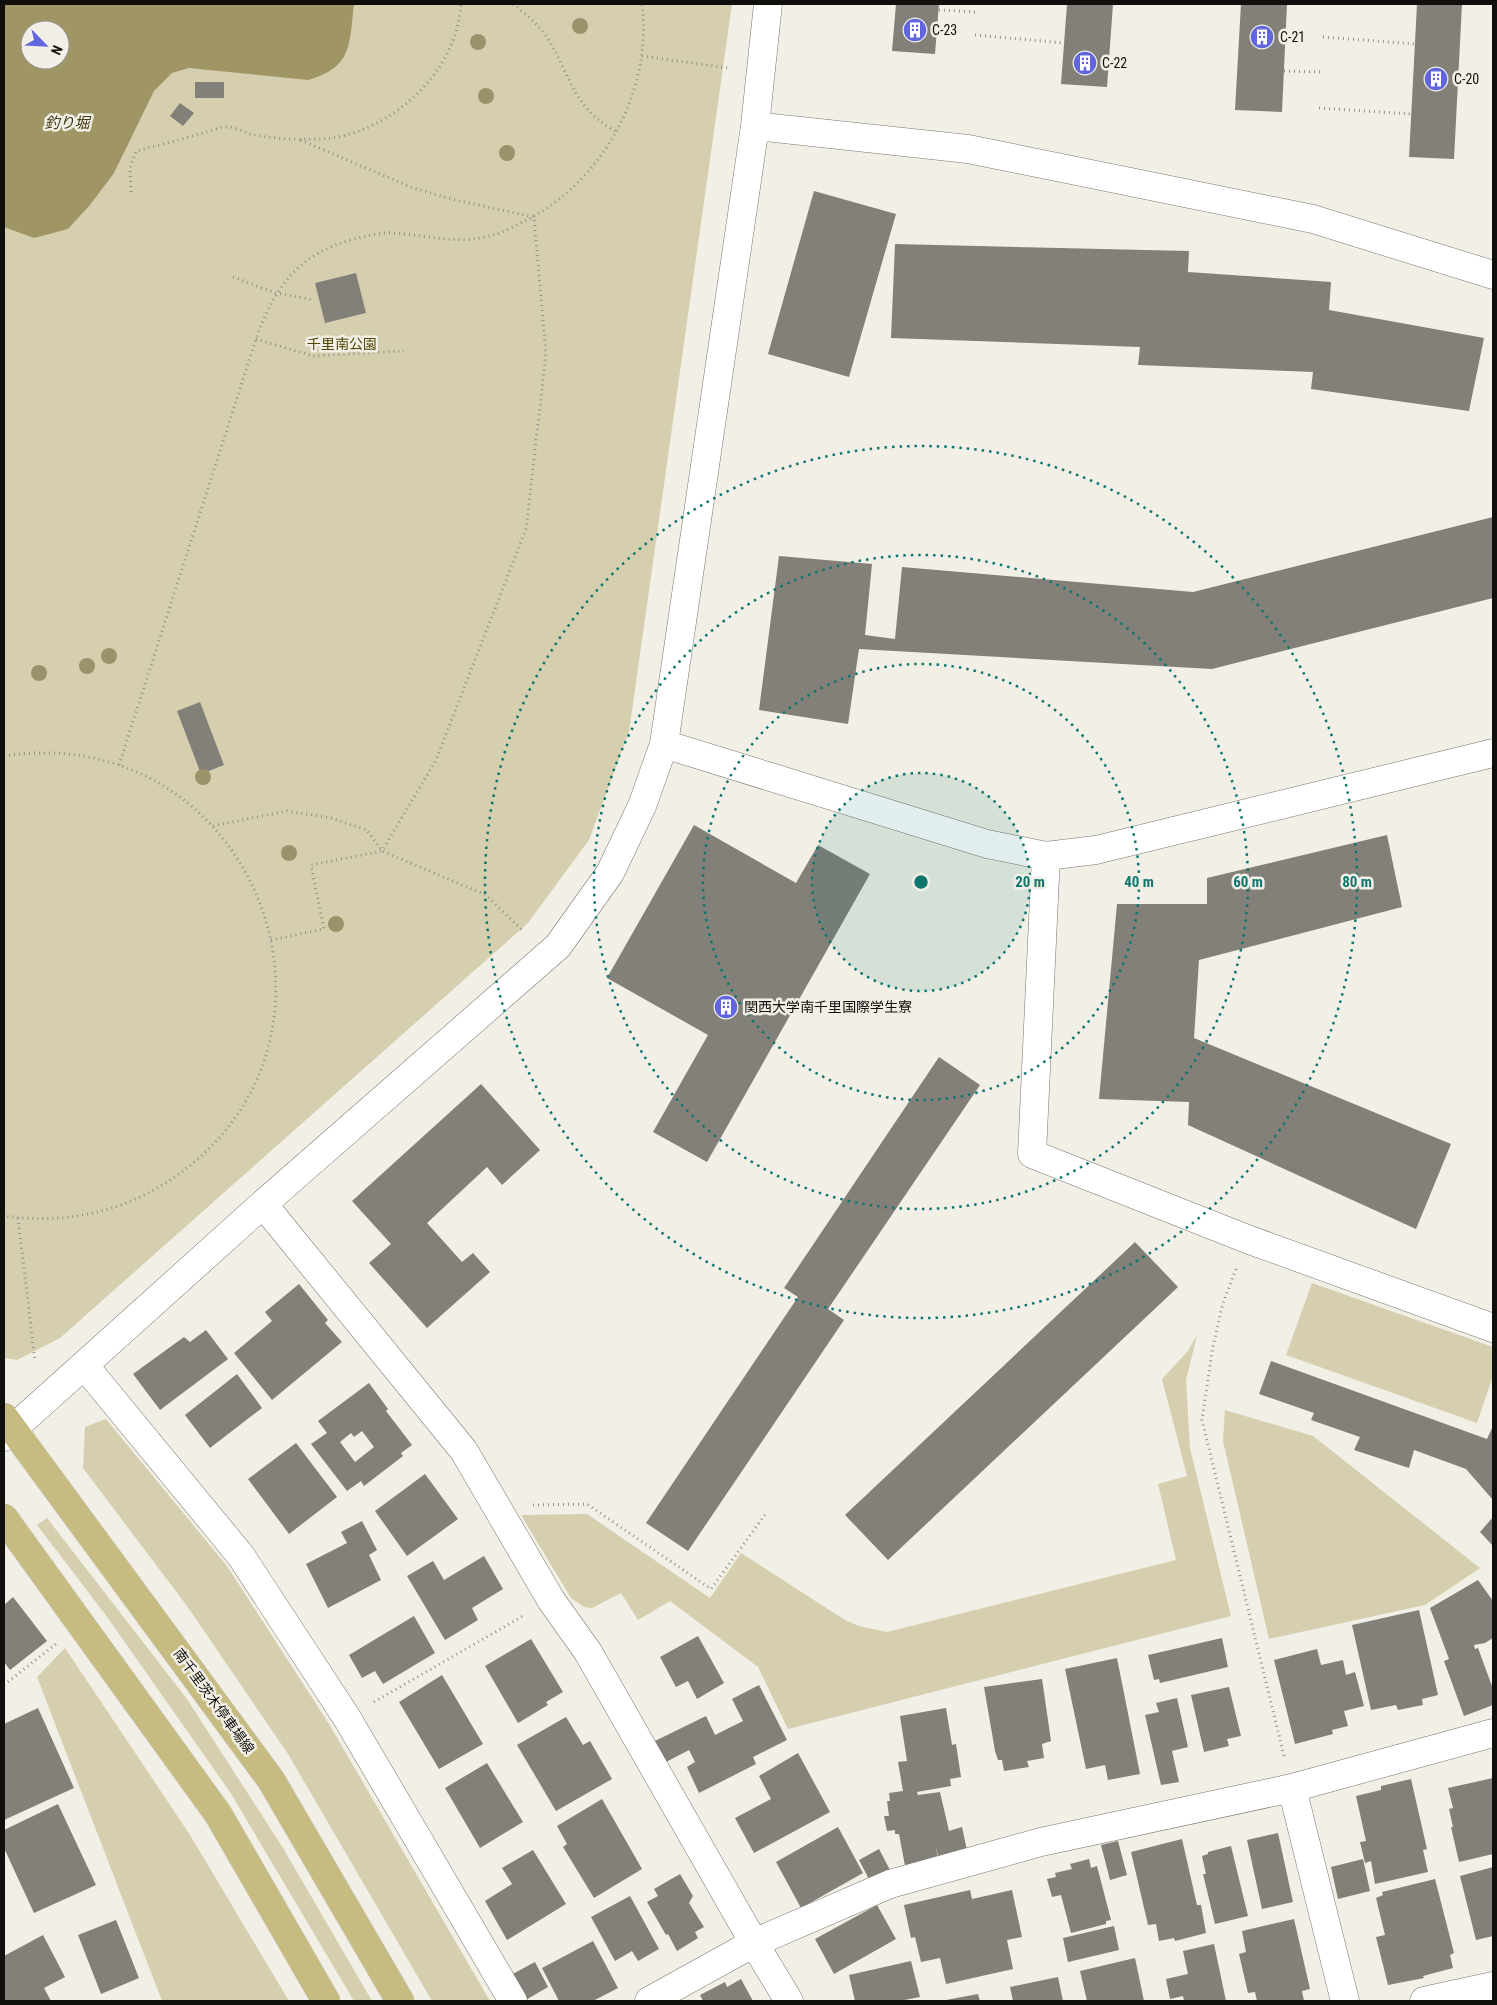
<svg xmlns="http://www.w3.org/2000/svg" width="1497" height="2005" font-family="'Roboto Condensed','Noto Sans JP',sans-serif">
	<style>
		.green { fill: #d6cfaf; fill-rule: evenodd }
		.water { fill: #a09565; fill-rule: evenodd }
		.building { fill: #828078; fill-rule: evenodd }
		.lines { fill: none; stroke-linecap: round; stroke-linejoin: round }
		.minor-casing { stroke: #78766e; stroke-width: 29 }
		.major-casing { stroke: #cfcfce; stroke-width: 29 }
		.path { stroke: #92918a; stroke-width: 3; stroke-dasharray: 1 4; stroke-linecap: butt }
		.minor { stroke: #fff; stroke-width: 28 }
		.major { stroke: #c6bb80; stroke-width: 28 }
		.tree { fill: #9a926b }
		.ring { fill: none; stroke: #0f766e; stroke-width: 2.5; stroke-dasharray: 2.5 5 }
		.labels { text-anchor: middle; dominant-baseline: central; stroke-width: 5; stroke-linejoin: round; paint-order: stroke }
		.poi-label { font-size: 14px; fill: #100f0c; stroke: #f1efe6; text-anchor: start }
		.park-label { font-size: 14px; fill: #524607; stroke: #f1efe6 }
		.street-label { font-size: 14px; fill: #100f0c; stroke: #f1efe6 }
		.water-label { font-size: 15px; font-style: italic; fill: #413911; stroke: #f1efe6 }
		.centre { fill: #0f766e; stroke: #f1efe6; stroke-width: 2.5 }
		.ring-label { font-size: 15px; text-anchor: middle; font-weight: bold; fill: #0f766e; stroke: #f1efe6; stroke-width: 5; stroke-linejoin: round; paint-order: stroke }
	</style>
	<rect width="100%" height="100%" fill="#f1efe6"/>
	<!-- green -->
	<path class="green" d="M 4,4 L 732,4 L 629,732 L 589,840 L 528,923 L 60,1338 L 17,1360 L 4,1358 ZM 30,30 L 60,30 L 60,60 L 30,60 Z
		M 1312,1283 L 1493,1347 L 1493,1376 L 1477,1423 L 1286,1355 Z
		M 1197,1335 L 1186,1380 L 1190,1448 L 1231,1616 L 788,1729 L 758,1667 L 670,1601 L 638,1620 L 621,1593 L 592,1608 L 584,1607 L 571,1598 L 521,1515 L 587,1514 L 710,1598 L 741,1553 L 845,1620 L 859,1626 L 887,1632 L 1176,1560 L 1158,1484 L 1187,1476 L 1162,1379 L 1188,1351 Z
		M 1225,1410 L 1313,1436 L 1480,1568 L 1425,1605 L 1269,1639 L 1223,1441 Z
		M 106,1419 L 227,1566 L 329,1724 L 490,2001 L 432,2001 L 288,1754 L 187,1606 L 83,1468 L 85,1427 Z
		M 47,1518 L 187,1699 L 283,1848 L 372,2001 L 354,2001 L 230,1792 L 105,1614 L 37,1525 Z
		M 65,1648 L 190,1835 L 289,2001 L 162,2001 L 37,1677 Z"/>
	<!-- water -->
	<path class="water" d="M 4,4 L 354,4 C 349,45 353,67 308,80 L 189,68 L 172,73 L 154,91 L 114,173 L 90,205 L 68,229 L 34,238 L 4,227 ZM 30,30 L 60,30 L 60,60 L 30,60 Z"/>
	<!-- building -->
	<path class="building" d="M 896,4 L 939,4 L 935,54 L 892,51 Z
		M 1067,4 L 1113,4 L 1107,87 L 1061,84 Z
		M 1241,4 L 1287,4 L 1282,112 L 1235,110 Z
		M 1417,4 L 1462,4 L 1454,159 L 1409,157 Z
		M 195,82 L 224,82 L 224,98 L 195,98 Z
		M 180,103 L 194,113 L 183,126 L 170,116 Z
		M 814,191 L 896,214 L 849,377 L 768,354 Z
		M 895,244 L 1189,251 L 1188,272 L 1331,282 L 1329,310 L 1484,338 L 1469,411 L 1311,389 L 1313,372 L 1138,365 L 1140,347 L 891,338 Z
		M 356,273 L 366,313 L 325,323 L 315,283 Z
		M 1493,517 L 1493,598 L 1212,669 L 859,649 L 848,724 L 759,710 L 779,556 L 872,564 L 865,635 L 895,639 L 902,567 L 1193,592 Z
		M 200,702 L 224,765 L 201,774 L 177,711 Z
		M 694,825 L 796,883 L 818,845 L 870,874 L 707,1162 L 653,1132 L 708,1035 L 607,978 Z
		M 1387,835 L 1402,907 L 1199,960 L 1194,1038 L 1451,1144 L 1416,1229 L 1188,1125 L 1189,1102 L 1099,1099 L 1117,904 L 1207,904 L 1207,878 Z
		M 939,1057 L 980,1085 L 828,1309 L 844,1320 L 688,1551 L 646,1523 L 798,1297 L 784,1288 Z
		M 481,1084 L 540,1150 L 502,1185 L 487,1167 L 427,1223 L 462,1262 L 473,1253 L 490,1272 L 427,1328 L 369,1263 L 391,1244 L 352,1201 Z
		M 1135,1242 L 1178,1287 L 888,1560 L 845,1515 Z
		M 299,1284 L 328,1320 L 325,1323 L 342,1342 L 272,1400 L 234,1353 L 272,1321 L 265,1312 Z
		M 206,1330 L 228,1359 L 160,1410 L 133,1374 L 184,1337 L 190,1342 Z
		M 1271,1361 L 1487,1439 L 1493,1426 L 1493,1500 L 1466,1469 L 1414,1450 L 1409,1468 L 1354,1450 L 1360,1437 L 1311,1420 L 1314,1413 L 1259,1394 Z
		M 237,1374 L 262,1408 L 210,1448 L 185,1415 Z
		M 369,1383 L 388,1409 L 386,1411 L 412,1445 L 401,1453 L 403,1456 L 364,1486 L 361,1481 L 347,1491 L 311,1444 L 327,1433 L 318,1421 ZM 362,1431 L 374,1447 L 355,1462 L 340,1442 L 351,1433 L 354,1437 Z
		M 296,1443 L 337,1497 L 289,1534 L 248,1479 Z
		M 425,1474 L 458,1519 L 407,1556 L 375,1511 Z
		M 1493,1517 L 1493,1546 L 1480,1532 Z
		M 362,1521 L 377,1550 L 369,1555 L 381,1580 L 328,1608 L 306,1564 L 347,1543 L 341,1532 Z
		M 484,1556 L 503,1589 L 472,1608 L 478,1620 L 445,1640 L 407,1576 L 433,1561 L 444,1580 Z
		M 1478,1580 L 1493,1601 L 1493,1638 L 1485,1643 L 1474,1645 L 1475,1649 L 1478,1648 L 1493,1689 L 1493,1705 L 1464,1716 L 1444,1661 L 1449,1659 L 1430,1608 Z
		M 13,1597 L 47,1641 L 10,1670 L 4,1662 L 4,1605 Z
		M 1419,1610 L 1438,1695 L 1422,1699 L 1423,1705 L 1398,1710 L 1396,1705 L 1371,1710 L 1352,1625 Z
		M 414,1616 L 435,1653 L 383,1684 L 375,1671 L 362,1678 L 349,1655 Z
		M 698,1636 L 724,1683 L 697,1699 L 688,1681 L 676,1687 L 660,1657 Z
		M 1222,1638 L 1228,1667 L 1160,1683 L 1159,1679 L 1154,1680 L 1148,1655 Z
		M 531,1639 L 563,1692 L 546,1702 L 548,1705 L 518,1723 L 485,1666 Z
		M 1317,1649 L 1321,1665 L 1343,1660 L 1346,1675 L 1355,1672 L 1364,1706 L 1344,1711 L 1348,1726 L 1332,1730 L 1333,1734 L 1295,1744 L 1274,1660 Z
		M 1117,1658 L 1140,1774 L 1108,1780 L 1105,1765 L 1086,1769 L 1065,1669 Z
		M 442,1675 L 483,1744 L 439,1769 L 399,1702 Z
		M 1042,1679 L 1051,1741 L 1042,1744 L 1044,1758 L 1027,1761 L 1029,1767 L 1004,1771 L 1002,1760 L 998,1760 L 995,1751 L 984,1687 Z
		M 759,1685 L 787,1740 L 753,1757 L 756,1764 L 699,1793 L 687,1767 L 695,1762 L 689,1750 L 666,1762 L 655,1741 L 706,1716 L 715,1735 L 743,1721 L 732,1699 Z
		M 1229,1687 L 1241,1736 L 1227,1739 L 1229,1746 L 1204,1752 L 1191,1695 Z
		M 1177,1698 L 1188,1747 L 1172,1751 L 1179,1782 L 1161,1785 L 1145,1715 L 1159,1712 L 1156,1703 Z
		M 38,1708 L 74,1788 L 4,1820 L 4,1724 Z
		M 946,1708 L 952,1745 L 956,1744 L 961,1777 L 950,1779 L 951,1786 L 917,1792 L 918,1795 L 940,1792 L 949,1831 L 962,1827 L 968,1855 L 939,1861 L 936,1846 L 938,1860 L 905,1866 L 899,1834 L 895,1834 L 895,1830 L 887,1831 L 884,1816 L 889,1816 L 887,1801 L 890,1801 L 889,1793 L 903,1791 L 898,1762 L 907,1761 L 900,1716 Z
		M 566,1717 L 583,1745 L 590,1741 L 612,1779 L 556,1811 L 517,1745 Z
		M 798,1753 L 830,1812 L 754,1853 L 735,1818 L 771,1799 L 759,1776 Z
		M 487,1763 L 523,1822 L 480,1848 L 445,1788 Z
		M 1493,1778 L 1493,1854 L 1459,1862 L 1451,1827 L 1453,1827 L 1449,1809 L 1453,1808 L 1448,1788 Z
		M 1411,1779 L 1427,1849 L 1423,1850 L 1428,1872 L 1375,1884 L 1371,1861 L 1365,1863 L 1360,1842 L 1366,1841 L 1356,1796 L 1381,1790 L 1381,1786 Z
		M 602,1799 L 642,1869 L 594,1898 L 563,1847 L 567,1844 L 557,1826 Z
		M 58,1804 L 96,1885 L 34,1913 L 4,1848 L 4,1830 Z
		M 838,1827 L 863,1873 L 801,1908 L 776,1862 Z
		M 1278,1833 L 1293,1902 L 1262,1909 L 1247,1840 Z
		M 1182,1839 L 1197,1905 L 1201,1905 L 1206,1933 L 1175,1941 L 1174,1938 L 1159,1941 L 1156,1924 L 1148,1925 L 1131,1852 Z
		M 1118,1841 L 1127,1875 L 1110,1880 L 1101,1845 Z
		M 1231,1846 L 1248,1916 L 1215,1924 L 1203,1874 L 1206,1874 L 1202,1856 L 1208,1854 L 1208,1852 Z
		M 879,1849 L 890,1870 L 870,1881 L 859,1860 Z
		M 533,1850 L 566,1904 L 507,1940 L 485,1901 L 512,1884 L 502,1868 Z
		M 1089,1859 L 1091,1868 L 1097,1866 L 1111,1920 L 1106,1921 L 1106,1924 L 1071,1933 L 1061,1895 L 1052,1897 L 1047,1879 L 1056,1877 L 1055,1873 L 1072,1869 L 1070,1864 Z
		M 1363,1859 L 1370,1891 L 1338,1899 L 1331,1867 Z
		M 1493,1867 L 1493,1936 L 1476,1940 L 1460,1876 Z
		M 680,1874 L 693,1896 L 689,1903 L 704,1927 L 695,1932 L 698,1938 L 677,1951 L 668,1934 L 666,1935 L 647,1902 L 658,1896 L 654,1889 Z
		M 1435,1879 L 1454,1953 L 1450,1955 L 1453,1968 L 1423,1976 L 1424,1978 L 1388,1985 L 1376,1937 L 1385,1935 L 1376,1898 L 1383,1895 L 1382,1892 Z
		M 970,1890 L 972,1899 L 1012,1890 L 1022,1937 L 1007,1940 L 1013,1969 L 946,1984 L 940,1958 L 921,1962 L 915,1937 L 911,1938 L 904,1905 Z
		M 630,1896 L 659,1949 L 638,1961 L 632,1951 L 615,1961 L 591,1917 Z
		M 877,1905 L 896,1939 L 834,1974 L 815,1939 Z
		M 1294,1919 L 1310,1989 L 1302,1991 L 1304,2001 L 1257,2001 L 1255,1992 L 1248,1993 L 1239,1954 L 1246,1952 L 1242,1931 Z
		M 116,1920 L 139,1978 L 101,1994 L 78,1935 Z
		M 1114,1926 L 1119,1950 L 1068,1962 L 1063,1938 Z
		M 43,1935 L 65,1977 L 44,1988 L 51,2001 L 4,2001 L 4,1956 Z
		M 593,1941 L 618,1988 L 593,2001 L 559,2001 L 542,1968 Z
		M 1214,1944 L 1226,2001 L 1184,2001 L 1183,1996 L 1170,1999 L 1166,1979 L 1188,1974 L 1183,1951 Z
		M 1135,1958 L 1144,2001 L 1087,2001 L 1080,1971 Z
		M 911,1961 L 920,1997 L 899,2001 L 855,2001 L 849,1975 Z
		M 535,1962 L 548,1987 L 524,2001 L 509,1976 Z
		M 1058,1977 L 1063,2001 L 1013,2001 L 1010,1987 Z
		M 741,1979 L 753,2001 L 703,2001 L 700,1995 L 725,1982 L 727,1987 Z
		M 978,1994 L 980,2001 L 947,2001 L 946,2000 Z"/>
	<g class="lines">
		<!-- minor casing -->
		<g class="minor-casing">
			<path id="minor" d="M 755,126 L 968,149 L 1313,219 L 1493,275
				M 664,744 L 987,844 L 1046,856 L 1096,850 L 1493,753
				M 1046,856 L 1032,1154 L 1247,1239 L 1493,1328
				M 263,1204 L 464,1451 L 551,1600 L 588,1652 L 754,1943 L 789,2001
				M 84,1365 L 241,1556 L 347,1718 L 513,2001
				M 4,1437 L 263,1204 L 558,946 L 610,873 L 642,806 L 664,744 L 755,126 L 768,4
				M 1292,1788 L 1345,2001
				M 649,2001 L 754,1943 L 890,1884 L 1041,1842 L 1292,1788 L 1493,1733
				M 1424,2001 L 1493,1986"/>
		</g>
		<!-- major casing -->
		<g class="major-casing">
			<path id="major" d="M 4,1417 L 271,1780 L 400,2001
				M 4,1518 L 218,1814 L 326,2001"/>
		</g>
		<!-- path -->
		<path class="path" d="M 513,4 C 526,14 539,25 548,39 C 571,76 573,109 617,132
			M 939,10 L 976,12
			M 975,35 L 1064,43
			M 1323,37 L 1415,44
			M 642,56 L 728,68
			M 1284,71 L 1321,72
			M 1319,108 L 1411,114
			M 131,192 L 130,168 L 136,151 C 159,145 183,139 206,132 C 212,131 222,126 228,127 C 235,127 243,132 250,134 C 272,139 299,140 322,139 C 390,134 457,73 461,4
			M 233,277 L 276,293 L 314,300
			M 256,339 L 313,356 L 404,351
			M 4,756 C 256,718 380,1045 167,1182 C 118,1214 61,1224 4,1216
			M 119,765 L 256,339 C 274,288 299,253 354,239 C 366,236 381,232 395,233 C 425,235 454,244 485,237 C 498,235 511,228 523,222 C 602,183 653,92 642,4
			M 213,826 L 287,811 L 331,818 L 367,830 L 382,851 L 486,895 L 524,932
			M 271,940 L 324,929 L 311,865 L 382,851 L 436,760 L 526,529 L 546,354 L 534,217 L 455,200 L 413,188 L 298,139
			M 18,1218 L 35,1361
			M 1236,1269 L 1223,1303 L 1213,1346 L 1202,1420 L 1284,1756
			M 533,1505 L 587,1504 L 711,1589 L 767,1512
			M 4,1685 L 56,1644
			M 374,1702 L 523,1616"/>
		<!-- minor -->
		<use href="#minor" class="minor"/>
		<!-- major -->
		<use href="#major" class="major"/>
	</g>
	<!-- trees -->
	<g class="tree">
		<circle cx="580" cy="26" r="8"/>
		<circle cx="478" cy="42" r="8"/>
		<circle cx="486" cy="96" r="8"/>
		<circle cx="507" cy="153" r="8"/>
		<circle cx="109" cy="656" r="8"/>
		<circle cx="87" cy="666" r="8"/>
		<circle cx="39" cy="673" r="8"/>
		<circle cx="203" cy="777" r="8"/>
		<circle cx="289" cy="853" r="8"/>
		<circle cx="336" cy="924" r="8"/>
	</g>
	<!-- distance rings -->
	<circle cx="921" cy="882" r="109" fill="#0f766e" fill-opacity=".12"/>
	<g class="ring">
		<circle cx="921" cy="882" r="109"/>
		<circle cx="921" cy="882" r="218"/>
		<circle cx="921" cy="882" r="327"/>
		<circle cx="921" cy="882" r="436"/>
	</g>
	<!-- icons -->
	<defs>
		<g id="building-disc" transform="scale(1.25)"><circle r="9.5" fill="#6166de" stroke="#f1efe6"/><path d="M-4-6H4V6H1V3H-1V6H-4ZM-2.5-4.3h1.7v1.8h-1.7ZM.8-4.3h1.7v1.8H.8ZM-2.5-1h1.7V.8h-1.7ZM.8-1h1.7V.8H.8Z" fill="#fff"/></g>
	</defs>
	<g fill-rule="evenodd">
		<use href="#building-disc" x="915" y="30"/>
		<use href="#building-disc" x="1262" y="37"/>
		<use href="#building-disc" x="1085" y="63"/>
		<use href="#building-disc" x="1436" y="79"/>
		<use href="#building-disc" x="726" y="1007"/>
	</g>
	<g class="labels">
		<!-- poi labels -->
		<g class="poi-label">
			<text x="932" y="30">C-23</text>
			<text x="1280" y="37">C-21</text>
			<text x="1102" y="63">C-22</text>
			<text x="1454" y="79">C-20</text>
			<text x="744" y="1007">関西大学南千里国際学生寮</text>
		</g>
		<!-- park labels -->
		<g class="park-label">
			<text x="342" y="344">千里南公園</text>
		</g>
		<!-- street labels -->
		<g class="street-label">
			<text transform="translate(214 1701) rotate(54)">南千里茨木停車場線</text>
		</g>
		<!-- water labels -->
		<g class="water-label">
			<text x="67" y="123">釣り堀</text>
		</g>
	</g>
	<circle cx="921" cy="882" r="8" class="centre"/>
	<g class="ring-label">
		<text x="1030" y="887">20 m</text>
		<text x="1139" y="887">40 m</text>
		<text x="1248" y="887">60 m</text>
		<text x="1357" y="887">80 m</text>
	</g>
	<!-- border -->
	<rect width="1497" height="2005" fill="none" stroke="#100f0c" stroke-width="10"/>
	<!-- north arrow -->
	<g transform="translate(45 45) rotate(114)"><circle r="24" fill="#f1efe6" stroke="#97958f"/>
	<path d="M0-4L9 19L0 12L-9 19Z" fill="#6166de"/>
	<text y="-8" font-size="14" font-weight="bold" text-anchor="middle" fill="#100f0c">N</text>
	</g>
</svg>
